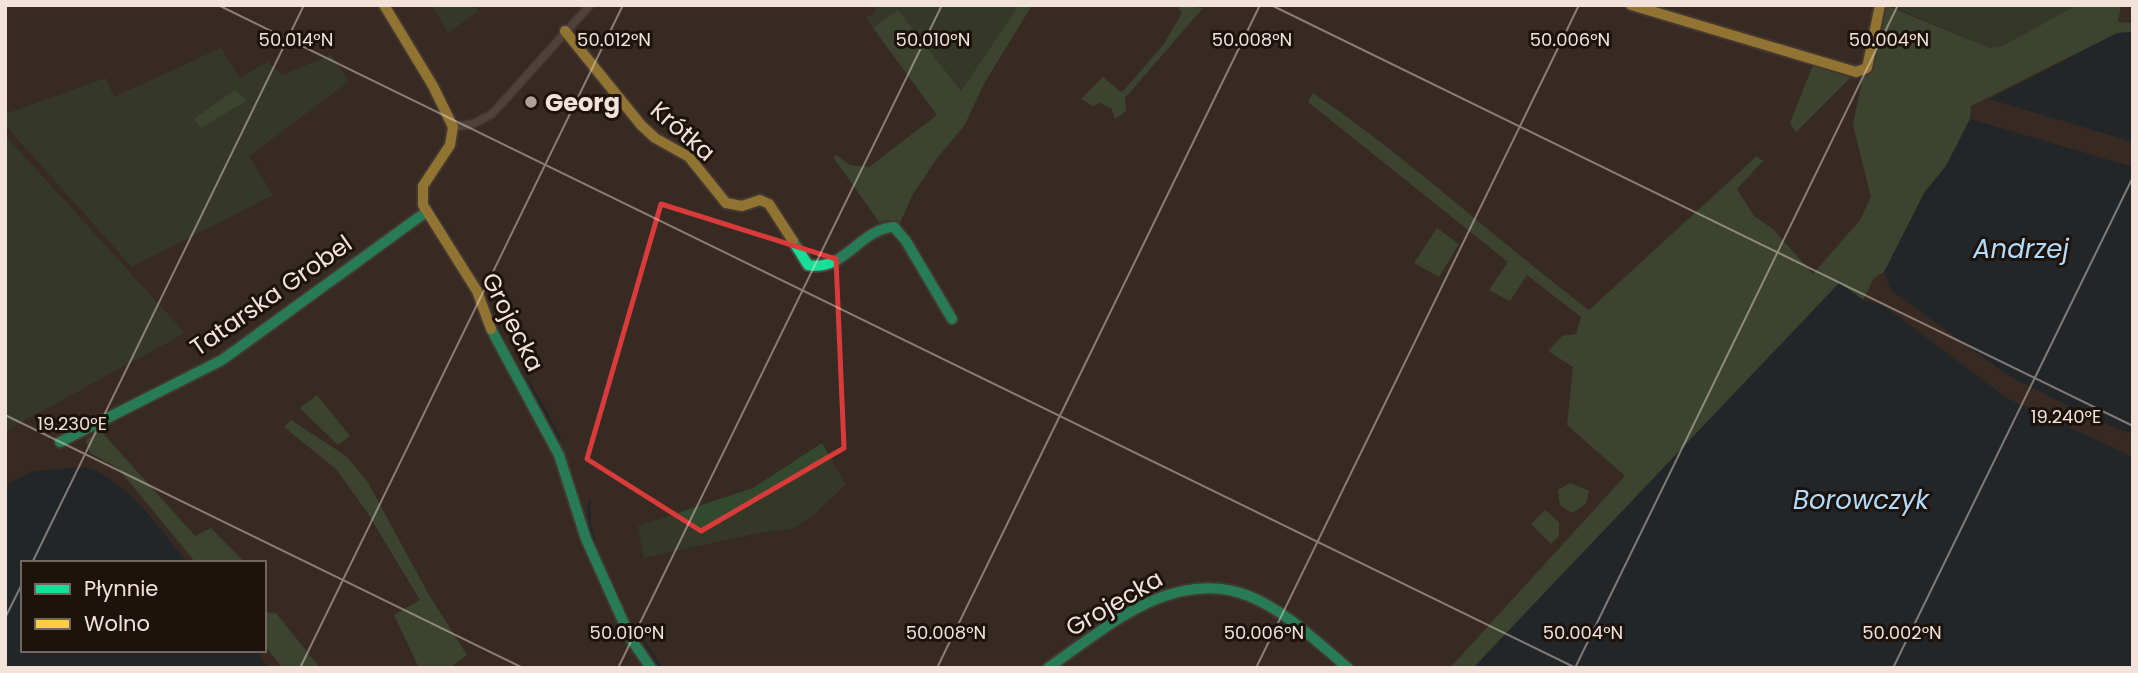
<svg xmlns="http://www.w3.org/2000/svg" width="2138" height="673" font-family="Poppins,sans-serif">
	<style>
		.green { fill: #33492e }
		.forest { fill: #43643f }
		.water { fill: #0a2232 }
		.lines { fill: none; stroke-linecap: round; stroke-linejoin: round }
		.stream { stroke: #0a2232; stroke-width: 2.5 }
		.street-casing { stroke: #544842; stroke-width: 10 }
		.fast-casing { stroke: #544842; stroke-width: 14 }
		.slow-casing { stroke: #544842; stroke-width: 14 }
		.street { stroke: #6a605a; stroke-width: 7 }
		.fast { stroke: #16e098; stroke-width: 10 }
		.slow { stroke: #ffcf43; stroke-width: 10 }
		.marked { fill: none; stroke: #d93b3a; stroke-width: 5; stroke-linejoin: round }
		.ticks { fill: none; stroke: #f2e2da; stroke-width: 2; stroke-opacity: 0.45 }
		.poi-dot { fill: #b0a29a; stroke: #1d130d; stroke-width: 2.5 }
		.labels { text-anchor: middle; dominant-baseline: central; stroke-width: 6; stroke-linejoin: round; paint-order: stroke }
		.poi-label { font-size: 24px; font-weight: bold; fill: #f2e2da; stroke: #1d130d; text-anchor: start }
		.street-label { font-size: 24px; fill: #f2e2da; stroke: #1d130d }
		.water-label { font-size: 26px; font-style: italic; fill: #b1dcfe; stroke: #1d130d }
		.ticks-label { font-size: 18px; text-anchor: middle; fill: #f2e2da; stroke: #1d130d; stroke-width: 6; stroke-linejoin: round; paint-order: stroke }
	</style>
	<rect width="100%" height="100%" fill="#362a23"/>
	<!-- green -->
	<path class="green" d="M 432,5 L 475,5 L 478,11 L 448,33 Z
		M 874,5 L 1019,5 L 961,91 L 898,10 L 873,28 L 866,18 L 875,12 Z
		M 1890,5 L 2077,5 L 2003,46 L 1989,48 Z
		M 221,48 L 240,78 L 268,62 L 282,75 L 331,55 L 349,81 L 249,156 L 273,195 L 132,267 L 5,125 L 5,114 L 106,78 L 114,97 Z
		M 5,135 L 185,333 L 5,431 Z
		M 822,443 L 846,484 L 815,514 L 793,529 L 758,533 L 644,558 L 638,526 L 753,488 Z"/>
	<!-- forest -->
	<path class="forest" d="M 1019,5 L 1032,5 L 985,82 L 964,126 L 938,157 L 913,194 L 900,223 L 888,220 L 879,222 L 833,157 L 837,155 L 850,165 L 869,167 L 937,115 L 873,28 L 898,10 L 961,91 Z
		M 1176,5 L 1203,8 L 1125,98 L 1126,111 L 1115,119 L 1112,109 L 1100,103 L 1093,106 L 1081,99 L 1103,77 L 1121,92 L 1125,89 L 1163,45 L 1182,13 Z
		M 1886,5 L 1989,48 L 2003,46 L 2077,5 L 2121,5 L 2118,22 L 2133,23 L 2133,32 L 2117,33 L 1971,106 L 1970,119 L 1946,166 L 1924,193 L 1892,259 L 1884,272 L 1874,278 L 1863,300 L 1655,480 L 1476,668 L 1450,668 L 1625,476 L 1567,425 L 1573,367 L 1548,351 L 1562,336 L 1576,334 L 1581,317 L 1527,275 L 1510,301 L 1489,290 L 1508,262 L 1308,102 L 1313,93 C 1409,158 1496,240 1589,310 L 1757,156 L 1763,161 L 1737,189 L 1754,216 L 1773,229 L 1813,274 L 1860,220 L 1871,197 L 1853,125 L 1862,81 L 1873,57 Z
		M 1813,65 L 1851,77 L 1796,132 L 1790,123 Z
		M 235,90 L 246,101 L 201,128 L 194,119 Z
		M 1437,228 L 1459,244 L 1439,277 L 1414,263 Z
		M 317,395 L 350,436 L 338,445 L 300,408 Z
		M 291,420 L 346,456 L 367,481 L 429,595 L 467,655 L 449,668 L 419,668 L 394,615 L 420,600 L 367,512 L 336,469 L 284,427 Z
		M 99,429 L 195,536 L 211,528 L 245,563 L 196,563 L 118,468 L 90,453 L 86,440 Z
		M 1570,483 L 1589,491 L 1586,504 L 1572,513 L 1560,505 L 1558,490 Z
		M 1545,510 L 1559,522 L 1559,536 L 1551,544 L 1531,524 Z
		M 264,612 L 276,613 L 320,668 L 283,668 L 264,645 Z"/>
	<!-- water -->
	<path class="water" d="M 2133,32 L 2133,142 L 1989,99 L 2118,33 Z
		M 1970,119 L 2133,167 L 2133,434 L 2101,422 L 2009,376 L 1891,290 L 1884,272 L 1924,193 L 1946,166 Z
		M 1839,283 L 1864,300 L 1884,306 L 2007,398 L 2133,457 L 2133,668 L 1473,668 Z
		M 86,467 C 126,479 162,531 187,563 L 23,563 L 23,650 L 255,650 L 269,668 L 5,668 L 5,485 L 33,471 Z"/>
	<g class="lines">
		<!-- stream -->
		<path class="stream" d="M 431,206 L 449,235
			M 465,262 C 489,293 494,327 514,360 C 530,386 547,411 560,440
			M 590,501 C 584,535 607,569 620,600
			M 632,623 L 661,668"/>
		<!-- street casing -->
		<g class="street-casing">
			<path id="street" d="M 453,127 L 473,124 L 492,114 L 590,5"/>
		</g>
		<!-- fast casing -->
		<g class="fast-casing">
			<path id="fast" d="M 793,241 L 808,265 C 845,272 859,229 894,227 L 906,241 L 952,319
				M 491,329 L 559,455 L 586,539 L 631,639 L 651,668
				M 60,442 L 222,360 L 426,212
				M 1048,668 C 1106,628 1173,566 1249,596 C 1286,611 1318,643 1348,668"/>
		</g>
		<!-- slow casing -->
		<g class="slow-casing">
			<path id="slow" d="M 384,5 L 433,86 L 453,127 L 450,145 L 423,186 L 423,205 L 477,291 L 491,329
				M 1631,5 L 1856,72 L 1867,68 L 1880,5
				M 565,31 L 641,125 L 655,138 L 689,157 L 726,203 L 742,206 L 760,200 L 769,204 L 793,241"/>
		</g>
		<!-- street -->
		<use href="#street" class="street"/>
		<!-- fast -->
		<use href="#fast" class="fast"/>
		<!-- slow -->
		<use href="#slow" class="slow"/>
	</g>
	<!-- marked area -->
	<path d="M0 0H2138V673H0ZM 661,204 L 836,259 L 844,448 L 701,531 L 587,459 Z" fill="#362a23" fill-opacity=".55" fill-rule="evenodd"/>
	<path class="marked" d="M 661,204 L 836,259 L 844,448 L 701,531 L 587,459 Z"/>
	<!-- ticks -->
	<path class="ticks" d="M 218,5 L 1576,668M 1271,5 L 2133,426M 5,415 L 523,668M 32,563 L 304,5M 5,618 L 23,582M 300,668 L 623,5M 618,668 L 942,5M 937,668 L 1260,5M 1256,668 L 1579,5M 1575,668 L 1898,5M 1893,668 L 2133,177"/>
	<!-- markers -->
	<circle class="poi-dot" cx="531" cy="102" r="7"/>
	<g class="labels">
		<!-- poi labels -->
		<g class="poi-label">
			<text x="545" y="102">Georg</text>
		</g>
		<!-- street labels -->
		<g class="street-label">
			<text transform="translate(683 131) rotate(41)">Krótka</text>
			<text transform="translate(271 295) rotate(-35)">Tatarska Grobel</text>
			<text transform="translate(513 322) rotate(63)">Grojecka</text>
			<text transform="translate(1114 603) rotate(-30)">Grojecka</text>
		</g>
		<!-- water labels -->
		<g class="water-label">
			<text x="2021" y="249">Andrzej</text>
			<text x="1861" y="500">Borowczyk</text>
		</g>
	</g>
	<g class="ticks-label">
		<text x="614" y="46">50.012°N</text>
		<text x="933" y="46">50.010°N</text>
		<text x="1252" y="46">50.008°N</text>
		<text x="1570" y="46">50.006°N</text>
		<text x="1889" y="46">50.004°N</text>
		<text x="296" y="46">50.014°N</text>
		<text x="2066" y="423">19.240°E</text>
		<text x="72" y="430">19.230°E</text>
		<text x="627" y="639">50.010°N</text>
		<text x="946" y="639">50.008°N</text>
		<text x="1264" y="639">50.006°N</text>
		<text x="1583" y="639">50.004°N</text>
		<text x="1902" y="639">50.002°N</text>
	</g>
	<!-- border -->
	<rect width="2138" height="673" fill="none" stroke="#f2e2da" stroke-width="14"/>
	<!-- legend -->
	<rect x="21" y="561" width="245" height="91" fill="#1d130d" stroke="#72665f" stroke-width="2"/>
	<rect x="35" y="584" width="35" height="10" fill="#16e098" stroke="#72665f" stroke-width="2"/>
	<text x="84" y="596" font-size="21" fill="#f2e2da">Płynnie</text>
	<rect x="35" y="619" width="35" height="10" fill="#ffcf43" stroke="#72665f" stroke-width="2"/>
	<text x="84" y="631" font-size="21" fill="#f2e2da">Wolno</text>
</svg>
